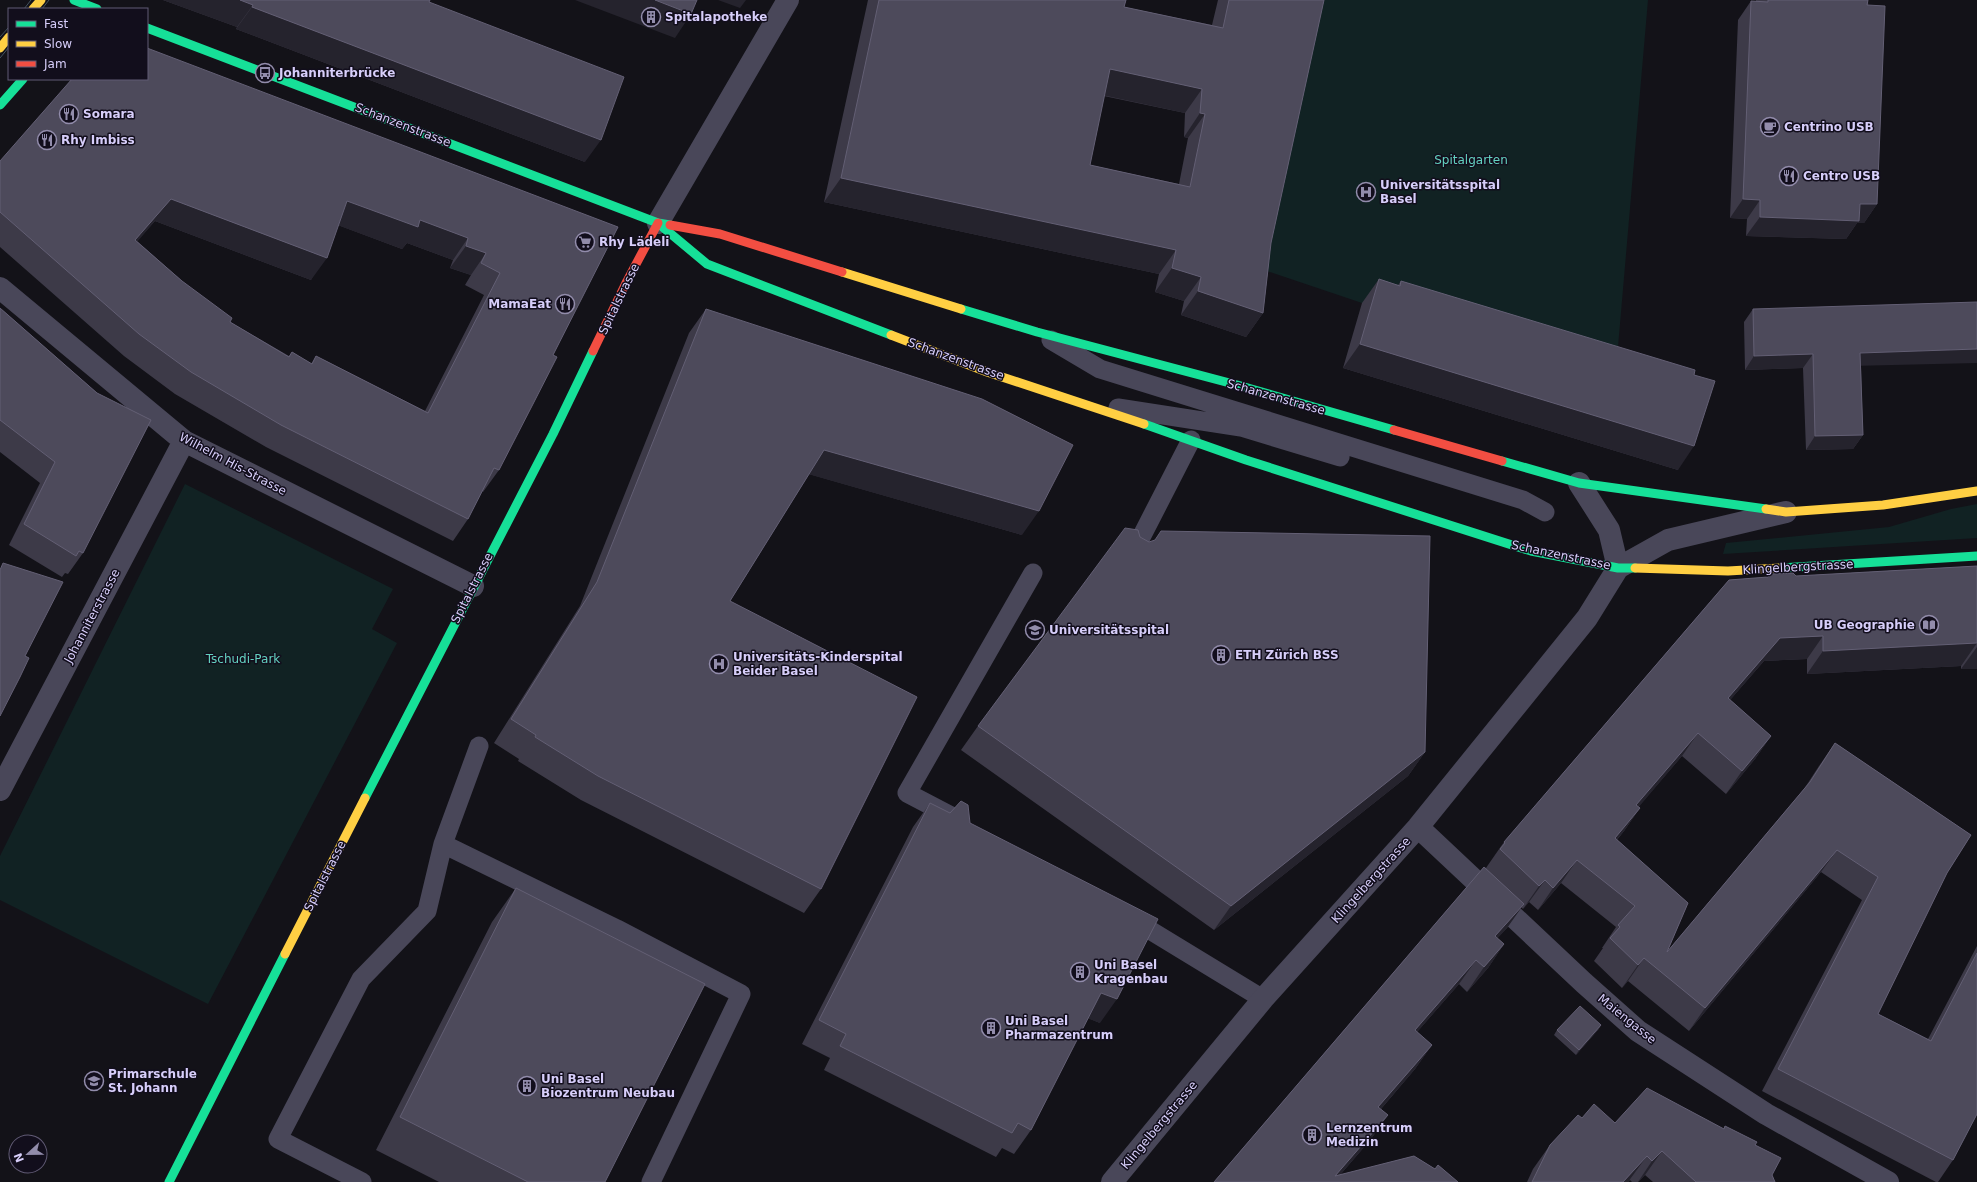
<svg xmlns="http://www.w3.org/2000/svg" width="1977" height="1182" font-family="'DejaVu Sans',sans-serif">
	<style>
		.green { fill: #112223 }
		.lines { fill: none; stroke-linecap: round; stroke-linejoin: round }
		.lane { stroke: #494759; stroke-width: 19 }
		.street { stroke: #494759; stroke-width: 22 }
		.fast { stroke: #16e098; stroke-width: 9 }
		.slow { stroke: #ffcf43; stroke-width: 9 }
		.jam { stroke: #f24e42; stroke-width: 9 }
		.tram { stroke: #435360; stroke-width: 1 }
		.wall { fill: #3d3a48; fill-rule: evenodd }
		.shaded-wall { fill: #25232d }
		.building { fill: #4d4a5b; stroke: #635f74; fill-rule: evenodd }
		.labels { text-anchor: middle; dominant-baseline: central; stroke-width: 3; stroke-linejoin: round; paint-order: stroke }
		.poi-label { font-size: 12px; font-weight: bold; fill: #d7cefa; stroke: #120e1c; text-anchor: start }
		.street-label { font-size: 12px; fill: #d7cefa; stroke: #120e1c }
		.park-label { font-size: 12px; fill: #63d1c0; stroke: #120e1c }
	</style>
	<rect width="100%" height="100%" fill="#131218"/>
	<!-- green -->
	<path class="green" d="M 1314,0 L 1648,0 L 1618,347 L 1362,303 L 1255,267 Z
		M 185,484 L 393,589 L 372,629 L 397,643 L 208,1004 L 0,900 L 0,856 Z
		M 1977,504 L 1977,538 L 1723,554 L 1726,543 L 1889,527 L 1951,509 Z"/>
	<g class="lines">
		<!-- lane -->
		<path class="lane" d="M 1051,340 L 1100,369 L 1523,500 L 1545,512
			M 1118,408 L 1241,427 L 1340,457
			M 1132,555 L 1191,440
			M 479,746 L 443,844 L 617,929 L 741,994 L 651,1182
			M 951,816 L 907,793 L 1033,573
			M 1130,918 L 1263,999
			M 362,1182 L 278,1139 L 361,979 L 427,911 L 443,844"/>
		<!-- street -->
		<path class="street" d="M 658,223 L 788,0
			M 0,288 L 184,441 L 473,586
			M 1579,483 L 1609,530 L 1618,568
			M 0,790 L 184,441
			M 1418,827 L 1584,983 L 1638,1031 L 1766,1114 L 1888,1182
			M 1112,1182 L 1263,999 L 1418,827 L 1587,618 L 1618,568 L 1668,540 L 1786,512"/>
		<!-- fast -->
		<path class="fast" d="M 74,0 L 97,9
			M 147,28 L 658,223 L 670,225
			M 0,105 L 23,79
			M 659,224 L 707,264 L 891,335
			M 961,309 L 1037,332 L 1241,386 L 1394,430
			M 1144,424 L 1246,460 L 1531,551 L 1618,568 L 1635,568
			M 1502,461 L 1579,483 L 1766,509
			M 1780,568 L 1977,556
			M 365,798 L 553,434 L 593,351
			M 169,1182 L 285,954"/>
		<!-- slow -->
		<path class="slow" d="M 33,9 L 41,0
			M 0,48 L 9,37
			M 842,272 L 961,309
			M 891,335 L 987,372 L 1144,424
			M 1766,509 L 1786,512 L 1883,505 L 1977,491
			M 1635,568 L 1728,571 L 1780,568
			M 285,954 L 365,798"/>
		<!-- jam -->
		<path class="jam" d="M 670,225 L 720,234 L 842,272
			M 593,351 L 627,281 L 658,223
			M 1394,430 L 1502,461"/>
		<!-- tram -->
		<path class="tram" d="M 24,9 L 31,0
			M 42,9 L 49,0
			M 0,37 L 9,27
			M 0,58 L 9,47"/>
	</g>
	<!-- wall -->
	<path class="wall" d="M 163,0 L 429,2 L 585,162 L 236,29 L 237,27 Z
		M 868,0 L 1126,0 L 1124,7 L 1212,25 L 1218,0 L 1324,0 L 1271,243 L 1263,313 L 1246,337 L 1181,315 L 1184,301 L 1155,292 L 1159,274 L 824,202 ZM 1104,96 L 1185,113 L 1184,137 L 1188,138 L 1179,184 L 1090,165 Z
		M 1756,0 L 1868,0 L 1877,204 L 1864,223 L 1857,223 L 1846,239 L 1746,236 L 1747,219 L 1730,218 L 1738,20 L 1751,1 L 1756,1 Z
		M 0,161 L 618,227 L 553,355 L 499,470 L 483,492 L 482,491 L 468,519 L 453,541 L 266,447 L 175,394 L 124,356 L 0,247 ZM 155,221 L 311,280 L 338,225 L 402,249 L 407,243 L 453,260 L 450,268 L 471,275 L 465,285 L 484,295 L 425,411 L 316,356 L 311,364 L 292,352 L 289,356 L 230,322 L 182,281 L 137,241 Z
		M 1379,279 L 1398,285 L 1401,281 L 1694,375 L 1678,470 L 1343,368 L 1362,303 Z
		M 0,308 L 97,393 L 83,553 L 68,574 L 65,573 L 62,577 L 9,545 L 40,483 L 0,452 Z
		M 706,309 L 1022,535 L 809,474 L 730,601 L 821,889 L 804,913 L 581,800 L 518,761 L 519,759 L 494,743 L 580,606 L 689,333 Z
		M 1753,309 L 1861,366 L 1863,435 L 1853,449 L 1806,450 L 1803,368 L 1745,370 L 1744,322 Z
		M 1140,537 L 1425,752 L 1408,776 L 1214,930 L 961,750 L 978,726 Z
		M 1977,566 L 1977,669 L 1961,669 L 1961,666 L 1807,674 L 1807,659 L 1764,661 L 1730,700 L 1771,736 L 1755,759 L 1726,794 L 1682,756 L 1638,807 L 1640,808 L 1624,831 L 1617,840 L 1688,903 L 1667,952 L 1804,789 L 1819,766 L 1835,743 L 1971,835 L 1947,873 L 1878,1014 L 1928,1039 L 1977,946 L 1977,1114 L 1953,1160 L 1938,1182 L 1936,1182 L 1762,1091 L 1862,900 L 1821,872 L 1689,1031 L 1628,981 L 1622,988 L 1594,961 L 1603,948 L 1602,948 L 1616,927 L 1561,883 L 1538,910 L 1529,902 L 1523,909 L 1521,907 L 1507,928 L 1497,938 L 1504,944 L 1488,968 L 1467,992 L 1459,984 L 1417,1032 L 1432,1045 L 1415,1069 L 1381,1109 L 1388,1115 L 1371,1139 L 1340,1175 L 1414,1156 L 1435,1169 L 1438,1165 L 1458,1182 L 1214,1182 L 1484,867 L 1486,868 L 1488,865 L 1504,842 L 1729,580 L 1768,577 L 1771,574 L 1793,573 L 1796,576 Z
		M 930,803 L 970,823 L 1100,1023 L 1088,1018 L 1031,1130 L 1014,1154 L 1002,1148 L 996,1157 L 824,1070 L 830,1058 L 802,1044 L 913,827 Z
		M 516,888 L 605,1182 L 439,1182 L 376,1150 L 492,922 Z
		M 1601,1025 L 1598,1030 L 1576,1055 L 1554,1035 L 1557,1030 Z
		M 1582,1118 L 1615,1123 L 1723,1129 L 1725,1126 L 1755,1145 L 1772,1175 L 1775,1182 L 1653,1182 L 1645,1175 L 1638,1182 L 1632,1182 L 1630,1180 L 1628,1182 L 1527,1182 L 1533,1169 L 1550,1145 Z"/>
	<!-- shaded-wall -->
	<path class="shaded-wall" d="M 163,0 L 240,0 L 253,5 L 237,27 Z
		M 575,0 L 655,0 L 691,14 L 675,38 Z
		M 718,0 L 746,0 L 740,8 Z
		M 252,7 L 601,140 L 585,162 L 236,29 Z
		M 1110,69 L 1202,89 L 1185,113 L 1093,93 Z
		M 1200,113 L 1205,114 L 1188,138 L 1184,137 Z
		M 841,178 L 1176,250 L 1159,274 L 824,202 Z
		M 171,199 L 327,258 L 311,280 L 155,221 L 120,262 L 135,240 Z
		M 1743,199 L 1760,200 L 1747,219 L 1730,218 Z
		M 347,201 L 420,220 L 468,238 L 453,260 L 407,243 L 402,249 L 332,223 Z
		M 1860,204 L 1877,204 L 1864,223 L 1857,223 L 1846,239 L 1746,236 L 1760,217 Z
		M 466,246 L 486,253 L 471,275 L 450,268 Z
		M 1172,268 L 1201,277 L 1184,301 L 1155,292 Z
		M 1198,291 L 1263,313 L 1246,337 L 1181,315 Z
		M 1360,344 L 1694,446 L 1678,470 L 1343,368 Z
		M 1977,349 L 1977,363 L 1851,366 L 1860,353 Z
		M 1813,354 L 1803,368 L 1745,370 L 1754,356 Z
		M 1863,435 L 1853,449 L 1806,450 L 1815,436 Z
		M 824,450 L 1039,511 L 1022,535 L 808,474 Z
		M 1823,636 L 1807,659 L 1764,661 L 1712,721 L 1728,698 L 1780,638 Z
		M 1977,643 L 1961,666 L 1807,674 L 1823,651 Z
		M 1977,647 L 1977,669 L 1961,669 Z
		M 1698,733 L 1682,756 L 1621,828 L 1636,805 Z
		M 1771,736 L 1755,759 L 1726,794 L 1742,771 Z
		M 1425,752 L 1408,776 L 1214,930 L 1231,906 Z
		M 1640,808 L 1624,831 L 1599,861 L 1615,838 Z
		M 1837,850 L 1821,872 L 1689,1031 L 1705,1008 Z
		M 1577,860 L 1561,883 L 1538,910 L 1553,888 Z
		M 1545,880 L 1529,902 L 1523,909 L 1539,886 Z
		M 1524,904 L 1507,928 L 1478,960 L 1495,936 Z
		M 1504,944 L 1488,968 L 1467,992 L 1484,967 Z
		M 1644,958 L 1628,981 L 1622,988 L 1638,965 Z
		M 1476,960 L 1459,984 L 1398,1054 L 1415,1030 Z
		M 1101,993 L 1117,999 L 1100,1023 L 1084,1017 Z
		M 1601,1025 L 1598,1030 L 1576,1055 L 1579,1050 Z
		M 1432,1045 L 1415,1069 L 1362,1131 L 1378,1107 Z
		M 1388,1115 L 1371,1139 L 1334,1182 L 1335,1176 Z
		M 1662,1151 L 1645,1175 L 1638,1182 L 1652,1161 Z
		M 1647,1156 L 1628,1182 L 1623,1182 Z"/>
	<!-- building -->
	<path class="building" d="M 240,0 L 430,0 L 429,2 L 624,77 L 601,140 L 252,7 L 253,5 Z
		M 655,0 L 697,0 L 691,14 Z
		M 879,0 L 1126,0 L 1124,7 L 1223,28 L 1229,0 L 1324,0 L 1271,243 L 1263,313 L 1198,291 L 1201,277 L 1172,268 L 1176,250 L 841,178 ZM 1110,69 L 1202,89 L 1200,113 L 1205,114 L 1190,187 L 1090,165 Z
		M 1768,0 L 1868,0 L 1867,5 L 1885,6 L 1877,204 L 1860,204 L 1859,221 L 1760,217 L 1760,200 L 1743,199 L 1751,1 L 1768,2 Z
		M 147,48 L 618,227 L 553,355 L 557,357 L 533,404 L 499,470 L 494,468 L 468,519 L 281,425 L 191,372 L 139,334 L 0,212 L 0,161 L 72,79 L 147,79 ZM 171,199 L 327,258 L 347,201 L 418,227 L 420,220 L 468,238 L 466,246 L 486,253 L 481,263 L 500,273 L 428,413 L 316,356 L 312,364 L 292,352 L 289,357 L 230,322 L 232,318 L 182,281 L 135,240 Z
		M 1379,279 L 1400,286 L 1401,281 L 1695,370 L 1694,375 L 1715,381 L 1694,446 L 1360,344 Z
		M 1977,302 L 1977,349 L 1860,353 L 1863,435 L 1815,436 L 1813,354 L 1754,356 L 1753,309 Z
		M 0,308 L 97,393 L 151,420 L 83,553 L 79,551 L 76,556 L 24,524 L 55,462 L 0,420 Z
		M 706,309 L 982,399 L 1073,445 L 1039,511 L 824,450 L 730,601 L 917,697 L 821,889 L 598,776 L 535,737 L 536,735 L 511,719 L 597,582 Z
		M 1125,528 L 1138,530 L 1140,537 L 1149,542 L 1155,540 L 1161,531 L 1430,536 L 1425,752 L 1231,906 L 978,726 Z
		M 3,563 L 63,582 L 25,656 L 29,658 L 20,677 L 0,716 L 0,570 Z
		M 1977,566 L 1977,643 L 1823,651 L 1823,636 L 1780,638 L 1728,698 L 1771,736 L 1742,771 L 1698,733 L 1636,805 L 1640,808 L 1615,838 L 1688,903 L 1667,952 L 1810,782 L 1835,743 L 1971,835 L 1947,873 L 1878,1014 L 1931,1041 L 1977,953 L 1977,1114 L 1953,1160 L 1778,1069 L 1878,877 L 1837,850 L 1705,1008 L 1644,958 L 1638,965 L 1610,938 L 1620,927 L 1618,925 L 1635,906 L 1577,860 L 1553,888 L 1545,880 L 1539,886 L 1500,849 L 1505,843 L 1504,842 L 1729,580 L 1768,577 L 1771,574 L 1793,573 L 1796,576 Z
		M 961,801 L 968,805 L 970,823 L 1158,919 L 1117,999 L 1101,993 L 1031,1130 L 1018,1123 L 1012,1133 L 840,1046 L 846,1034 L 819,1020 L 930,803 L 950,813 Z
		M 1484,867 L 1524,904 L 1495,936 L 1504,944 L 1484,967 L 1476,960 L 1415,1030 L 1432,1045 L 1378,1107 L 1388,1115 L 1335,1176 L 1414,1156 L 1435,1169 L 1438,1165 L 1458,1182 L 1214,1182 Z
		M 516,888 L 705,984 L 605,1182 L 528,1182 L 400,1117 Z
		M 1580,1006 L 1601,1025 L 1579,1050 L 1557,1030 Z
		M 1647,1088 L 1724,1129 L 1725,1126 L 1757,1142 L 1755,1145 L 1781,1158 L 1772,1175 L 1775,1182 L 1696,1182 L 1662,1151 L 1652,1161 L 1647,1156 L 1623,1182 L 1532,1182 L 1550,1145 L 1578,1115 L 1582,1118 L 1594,1104 L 1615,1123 Z"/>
	<!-- icons -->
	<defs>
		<g id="building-ring" transform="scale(1)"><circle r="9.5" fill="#120e1c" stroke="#928cab" stroke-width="1.5"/><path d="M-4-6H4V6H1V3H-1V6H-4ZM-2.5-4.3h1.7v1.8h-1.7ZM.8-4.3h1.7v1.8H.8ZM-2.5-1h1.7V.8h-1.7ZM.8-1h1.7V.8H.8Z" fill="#928cab"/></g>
		<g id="bus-ring" transform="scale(1)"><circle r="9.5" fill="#120e1c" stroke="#928cab" stroke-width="1.5"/><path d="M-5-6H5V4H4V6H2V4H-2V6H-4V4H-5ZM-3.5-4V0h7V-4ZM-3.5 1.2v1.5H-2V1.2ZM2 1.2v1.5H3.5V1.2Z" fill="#928cab"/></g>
		<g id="restaurant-ring" transform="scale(1)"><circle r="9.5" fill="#120e1c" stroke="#928cab" stroke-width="1.5"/><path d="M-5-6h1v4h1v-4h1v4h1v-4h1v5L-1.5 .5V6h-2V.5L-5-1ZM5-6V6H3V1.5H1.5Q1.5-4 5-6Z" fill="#928cab"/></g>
		<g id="cafe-ring" transform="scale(1)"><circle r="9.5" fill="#120e1c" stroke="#928cab" stroke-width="1.5"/><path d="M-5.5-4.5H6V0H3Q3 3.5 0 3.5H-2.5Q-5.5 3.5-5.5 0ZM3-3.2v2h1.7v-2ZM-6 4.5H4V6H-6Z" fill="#928cab"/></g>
		<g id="hospital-ring" transform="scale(1)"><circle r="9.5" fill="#120e1c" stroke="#928cab" stroke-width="1.5"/><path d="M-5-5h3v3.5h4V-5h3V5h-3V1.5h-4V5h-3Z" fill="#928cab"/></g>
		<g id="supermarket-ring" transform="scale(1)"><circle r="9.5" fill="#120e1c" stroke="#928cab" stroke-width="1.5"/><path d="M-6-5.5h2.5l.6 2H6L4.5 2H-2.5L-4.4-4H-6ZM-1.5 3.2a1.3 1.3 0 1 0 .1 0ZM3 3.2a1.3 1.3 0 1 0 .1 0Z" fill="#928cab"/></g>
		<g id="library-ring" transform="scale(1)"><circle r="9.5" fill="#120e1c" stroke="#928cab" stroke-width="1.5"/><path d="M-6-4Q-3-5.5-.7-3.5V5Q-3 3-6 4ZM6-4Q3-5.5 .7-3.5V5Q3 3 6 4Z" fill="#928cab"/></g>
		<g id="university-ring" transform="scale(1)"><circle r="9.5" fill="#120e1c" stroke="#928cab" stroke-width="1.5"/><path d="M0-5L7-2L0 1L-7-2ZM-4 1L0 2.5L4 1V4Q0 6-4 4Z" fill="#928cab"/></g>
		<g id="school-ring" transform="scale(1)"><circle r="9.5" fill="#120e1c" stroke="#928cab" stroke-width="1.5"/><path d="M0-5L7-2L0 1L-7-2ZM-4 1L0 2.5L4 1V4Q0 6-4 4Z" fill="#928cab"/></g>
	</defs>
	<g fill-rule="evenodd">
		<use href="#building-ring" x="651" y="17"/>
		<use href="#bus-ring" x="265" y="73"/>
		<use href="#restaurant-ring" x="69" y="114"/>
		<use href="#cafe-ring" x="1770" y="127"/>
		<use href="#restaurant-ring" x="47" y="140"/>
		<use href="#restaurant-ring" x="1789" y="176"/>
		<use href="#hospital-ring" x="1366" y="192"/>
		<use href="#supermarket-ring" x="585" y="242"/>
		<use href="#restaurant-ring" x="565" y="304"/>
		<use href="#library-ring" x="1929" y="625"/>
		<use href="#university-ring" x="1035" y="630"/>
		<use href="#building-ring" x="1221" y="655"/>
		<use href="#hospital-ring" x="719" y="664"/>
		<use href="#building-ring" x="1080" y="972"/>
		<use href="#building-ring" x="991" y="1028"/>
		<use href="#school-ring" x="94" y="1081"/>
		<use href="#building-ring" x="527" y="1086"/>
		<use href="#building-ring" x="1312" y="1135"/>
	</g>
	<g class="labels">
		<!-- poi labels -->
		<g class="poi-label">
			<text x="665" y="17">Spitalapotheke</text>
			<text x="279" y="73">Johanniterbrücke</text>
			<text x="83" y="114">Somara</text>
			<text x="1784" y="127">Centrino USB</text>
			<text x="61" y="140">Rhy Imbiss</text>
			<text x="1803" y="176">Centro USB</text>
			<text x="1380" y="185">Universitätsspital<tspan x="1380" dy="14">Basel</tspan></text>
			<text x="599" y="242">Rhy Lädeli</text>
			<text x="551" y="304" text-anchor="end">MamaEat</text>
			<text x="1915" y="625" text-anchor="end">UB Geographie</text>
			<text x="1049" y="630">Universitätsspital</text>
			<text x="1235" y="655">ETH Zürich BSS</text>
			<text x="733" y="657">Universitäts-Kinderspital<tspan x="733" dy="14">Beider Basel</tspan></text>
			<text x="1094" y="965">Uni Basel<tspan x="1094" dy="14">Kragenbau</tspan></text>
			<text x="1005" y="1021">Uni Basel<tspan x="1005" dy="14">Pharmazentrum</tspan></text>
			<text x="108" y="1074">Primarschule<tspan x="108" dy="14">St. Johann</tspan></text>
			<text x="541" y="1079">Uni Basel<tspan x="541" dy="14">Biozentrum Neubau</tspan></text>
			<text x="1326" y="1128">Lernzentrum<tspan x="1326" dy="14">Medizin</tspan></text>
		</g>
		<!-- street labels -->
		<g class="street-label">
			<text transform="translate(403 125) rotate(21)">Schanzenstrasse</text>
			<text transform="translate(619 299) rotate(-64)">Spitalstrasse</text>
			<text transform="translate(956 359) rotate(20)">Schanzenstrasse</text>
			<text transform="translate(1276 397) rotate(16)">Schanzenstrasse</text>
			<text transform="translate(233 464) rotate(28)">Wilhelm His-Strasse</text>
			<text transform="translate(1561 555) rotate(12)">Schanzenstrasse</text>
			<text transform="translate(1798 567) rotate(-3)">Klingelbergstrasse</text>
			<text transform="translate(472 588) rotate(-63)">Spitalstrasse</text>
			<text transform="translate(92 616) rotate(-62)">Johanniterstrasse</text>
			<text transform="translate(325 876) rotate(-63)">Spitalstrasse</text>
			<text transform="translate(1371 880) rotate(-48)">Klingelbergstrasse</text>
			<text transform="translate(1627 1019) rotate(39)">Maiengasse</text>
			<text transform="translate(1159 1125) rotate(-50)">Klingelbergstrasse</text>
		</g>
		<!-- park labels -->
		<g class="park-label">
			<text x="1471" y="160">Spitalgarten</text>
			<text x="243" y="659">Tschudi-Park</text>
		</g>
	</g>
	<!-- legend -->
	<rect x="8" y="8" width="140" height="72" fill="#120e1c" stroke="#615b75"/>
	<rect x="16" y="21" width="20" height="6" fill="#16e098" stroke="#615b75"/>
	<text x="44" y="28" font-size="12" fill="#d7cefa">Fast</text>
	<rect x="16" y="41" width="20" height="6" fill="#ffcf43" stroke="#615b75"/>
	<text x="44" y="48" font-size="12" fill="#d7cefa">Slow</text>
	<rect x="16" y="61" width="20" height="6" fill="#f24e42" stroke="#615b75"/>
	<text x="44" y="68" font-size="12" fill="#d7cefa">Jam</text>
	<!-- north arrow -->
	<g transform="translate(28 1154) rotate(248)"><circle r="19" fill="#120e1c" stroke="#615b75"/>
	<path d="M0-3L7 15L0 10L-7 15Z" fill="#928cab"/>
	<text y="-6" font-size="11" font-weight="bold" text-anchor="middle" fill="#d7cefa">N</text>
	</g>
</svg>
